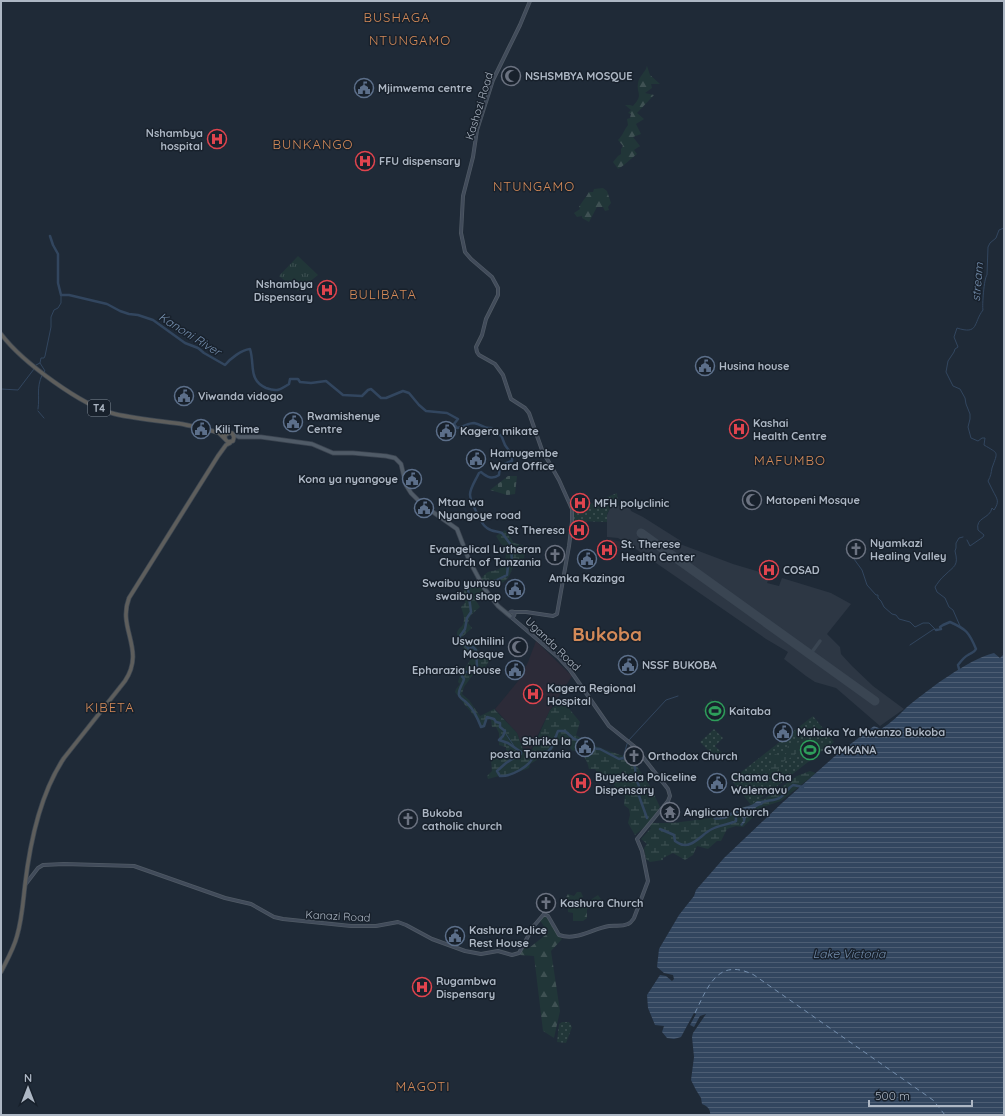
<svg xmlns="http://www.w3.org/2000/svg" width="1005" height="1116" font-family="Quicksand,sans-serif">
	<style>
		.medical { fill: #2c2b38 }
		.airport { fill: #2d3744 }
		.grass { fill: url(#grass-dots) }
		.forest { fill: url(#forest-firs) }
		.wetland { fill: url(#wetland-marsh) }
		.cemetery { fill: url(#cemetery-stones) }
		.park { fill: url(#park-tufts) }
		.garden { fill: #213638 }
		.water { fill: url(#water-rules) }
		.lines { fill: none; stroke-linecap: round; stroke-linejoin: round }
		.stream { stroke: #32465f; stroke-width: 1 }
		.river { stroke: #32465f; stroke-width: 2.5 }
		.ferry { stroke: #748ead; stroke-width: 1; stroke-dasharray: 5 4; stroke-linecap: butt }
		.taxiway { stroke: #3a4552; stroke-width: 3.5 }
		.runway { stroke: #3a4552; stroke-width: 9 }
		.secondary-casing { stroke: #505a65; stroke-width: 4 }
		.primary-casing { stroke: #3c4551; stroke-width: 5 }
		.trunk-casing { stroke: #3d4752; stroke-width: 5 }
		.secondary { stroke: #414b5a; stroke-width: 2.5 }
		.primary { stroke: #505b67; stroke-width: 3.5 }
		.trunk { stroke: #5e5e5c; stroke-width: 3.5 }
		.labels { text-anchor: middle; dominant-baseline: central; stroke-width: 3; stroke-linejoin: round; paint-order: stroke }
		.shield { fill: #18212c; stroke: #808a96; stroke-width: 1 }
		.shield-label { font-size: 10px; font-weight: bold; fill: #adb7c4 }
		.poi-label { font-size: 11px; font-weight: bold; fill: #adb7c4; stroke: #18212c; text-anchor: start }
		.street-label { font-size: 11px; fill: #adb7c4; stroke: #18212c }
		.water-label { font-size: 12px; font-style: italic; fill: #748ead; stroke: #18212c }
		.quarter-label { font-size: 13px; letter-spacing: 1px; fill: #d48a58; stroke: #18212c }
		.town-label { font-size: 19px; font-weight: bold; fill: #d48a58; stroke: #18212c }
	</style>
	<defs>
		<pattern id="grass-dots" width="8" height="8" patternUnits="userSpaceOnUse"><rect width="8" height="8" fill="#213638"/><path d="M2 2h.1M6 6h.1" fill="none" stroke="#3f5153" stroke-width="1.8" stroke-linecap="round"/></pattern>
		<pattern id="forest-firs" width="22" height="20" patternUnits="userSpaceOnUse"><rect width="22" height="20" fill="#213638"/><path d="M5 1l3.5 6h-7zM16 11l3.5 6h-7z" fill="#3f5153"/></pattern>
		<pattern id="wetland-marsh" width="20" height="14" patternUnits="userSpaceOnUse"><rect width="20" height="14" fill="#213638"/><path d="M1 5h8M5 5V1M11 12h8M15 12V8" fill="none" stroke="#3f5153"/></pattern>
		<pattern id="cemetery-stones" width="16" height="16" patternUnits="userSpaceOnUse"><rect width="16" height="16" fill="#213638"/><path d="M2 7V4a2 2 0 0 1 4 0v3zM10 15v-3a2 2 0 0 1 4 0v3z" fill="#3f5153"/></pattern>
		<pattern id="park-tufts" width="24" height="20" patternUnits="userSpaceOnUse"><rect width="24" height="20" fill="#213638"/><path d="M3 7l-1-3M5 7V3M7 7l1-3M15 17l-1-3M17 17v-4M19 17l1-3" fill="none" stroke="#3f5153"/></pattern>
		<pattern id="water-rules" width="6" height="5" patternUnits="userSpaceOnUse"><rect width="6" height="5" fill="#32465f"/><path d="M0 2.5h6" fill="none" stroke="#4d5e74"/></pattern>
	</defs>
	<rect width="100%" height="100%" fill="#1f2a37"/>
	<!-- medical -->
	<path class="medical" d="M 610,539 L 625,543 L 623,550 L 617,548 L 610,561 L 598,550 Z
		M 536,641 L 572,676 L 550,710 L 531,749 L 524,751 L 517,733 L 495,709 L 519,680 L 528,662 Z"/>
	<!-- airport -->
	<path class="airport" d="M 612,504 L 630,508 L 631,511 L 643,517 L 681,541 L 680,544 L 733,564 L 770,575 L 767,583 L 779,586 L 782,578 L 831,593 L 851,604 L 827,634 L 840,647 L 841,654 L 852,666 L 873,686 L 904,709 L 880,726 L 836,688 L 815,682 L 806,676 L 784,659 L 788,652 L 766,639 L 630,545 L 618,538 L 607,537 L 607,515 Z"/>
	<!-- grass -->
	<path class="grass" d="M 617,493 L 618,505 L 612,504 L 607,514 L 607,522 L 573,521 L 573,512 L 578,509 Z
		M 813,716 L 834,742 L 772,790 L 751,805 L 731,780 Z
		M 714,729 L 723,738 L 715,746 L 723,754 L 717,759 L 700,742 Z
		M 562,1022 L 569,1022 L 572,1027 L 566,1043 L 557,1042 L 559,1024 Z"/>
	<!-- forest -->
	<path class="forest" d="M 647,66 L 650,75 L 660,84 L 651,84 L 652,88 L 645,93 L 654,95 L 637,113 L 644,119 L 636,124 L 641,134 L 633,137 L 640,146 L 634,150 L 637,154 C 630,159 625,165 618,169 L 613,162 L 618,156 L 621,154 L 621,149 L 623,146 L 618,140 C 623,135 624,130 628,125 L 627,119 L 630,118 L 631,114 L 628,113 L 631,110 L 625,105 L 630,105 L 633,106 C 644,94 636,94 638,83 C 639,76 645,73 647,66 Z
		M 603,188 L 607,191 L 611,203 L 608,207 L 609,210 L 605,211 L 603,207 L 597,207 L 589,222 L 582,218 L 582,216 L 577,217 L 574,213 L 580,209 L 579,207 C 582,201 586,198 589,192 L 593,192 L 594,189 Z
		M 577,892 L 581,892 L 583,897 L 580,898 L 579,903 L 589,901 L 598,895 L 603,902 L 595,907 L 587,909 L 587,918 L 583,921 L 573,921 L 573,913 L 568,912 L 568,906 L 562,905 L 568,894 L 574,896 Z
		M 543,915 L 548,918 L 559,937 L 562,939 L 551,951 L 560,1011 L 554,1038 L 543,1031 L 534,956 L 520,955 L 524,948 L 529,948 L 548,933 L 540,920 Z"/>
	<!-- wetland -->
	<path class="wetland" d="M 505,530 L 514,543 L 525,546 L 524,560 L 513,566 C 509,581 504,582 492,588 L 487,587 L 475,599 L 480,607 L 471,615 L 468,623 L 472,628 L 462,637 L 463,640 L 472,645 L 474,644 L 482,656 L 489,660 C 487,667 482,670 478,676 L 474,673 L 464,687 L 462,694 L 469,700 L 480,716 L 494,709 L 517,733 L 524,752 L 532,750 L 550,710 L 562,700 L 580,722 L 576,735 L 592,745 L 629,758 L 636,765 L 650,786 L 660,807 L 651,820 L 653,823 L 673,823 L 726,816 L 736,809 L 751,805 L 757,799 L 764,799 L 797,776 L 810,771 L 816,773 L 781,801 L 760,808 L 753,813 L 753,817 L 743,827 L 736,826 L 727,829 L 721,841 L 717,841 L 708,849 L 697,846 L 693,855 L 685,860 L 673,853 L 663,858 L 663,860 L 650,862 L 646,859 L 644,848 L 647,844 L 641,839 L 651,828 L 647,825 L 635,835 L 628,823 L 630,815 L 629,809 L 624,805 L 625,796 L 617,793 L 612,779 L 598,774 L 595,769 L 589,769 C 587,760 584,754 575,750 L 573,751 L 570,748 L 571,742 L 563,737 L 550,752 L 540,754 L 537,760 L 530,764 L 529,768 L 508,776 L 499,776 L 488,779 L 487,776 L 492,771 L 491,760 L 506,756 L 506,747 L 499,745 L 499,733 L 496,727 L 492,727 L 491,720 L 487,719 L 485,727 L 482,728 C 478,725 478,721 475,717 C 469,709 461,701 455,692 L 456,689 L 460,684 L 458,682 C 460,671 469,666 472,655 C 466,650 456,643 457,634 C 457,630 460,628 462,626 C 466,620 463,613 461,607 L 465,603 L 463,584 C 468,582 473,583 478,580 C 482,579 484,574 488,572 C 490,571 494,571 497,570 C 505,567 506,556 507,548 L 501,544 L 496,536 Z
		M 800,742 L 800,750 L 792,757 L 784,761 L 775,774 L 766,776 L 772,766 L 771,759 L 775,754 L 780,755 L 786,754 L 788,745 Z"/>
	<!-- cemetery -->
	<path class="cemetery" d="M 508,476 L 517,476 L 515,494 L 507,495 L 490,490 Z"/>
	<!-- park -->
	<path class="park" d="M 298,256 L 318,275 L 298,291 L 279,276 Z"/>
	<!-- garden -->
	<path class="garden" d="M 711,699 L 727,713 L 718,723 L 702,710 Z"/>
	<!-- water -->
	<path class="water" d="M 994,653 L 1000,658 L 1004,654 L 1004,1115 L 710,1115 C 711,1109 707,1106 702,1104 L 701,1098 L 696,1090 L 691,1080 L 694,1057 L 692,1037 L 693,1033 L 706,1014 L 700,1016 L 694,1027 L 690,1025 L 696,1014 L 694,1013 L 681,1037 L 674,1039 L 667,1038 L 662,1032 L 664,1026 L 655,1025 L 648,1008 L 647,995 L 660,975 L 666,976 L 672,981 L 674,979 L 673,975 L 664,973 L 657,967 L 659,949 L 679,915 L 694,896 L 696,890 L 724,858 L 782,803 L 835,756 L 874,726 L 881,729 C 891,723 899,715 907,707 C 929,689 967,660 994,653 Z
		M 757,801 L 765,801 L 762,805 C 755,806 753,811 747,813 L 745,822 L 742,826 L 740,825 L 743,821 L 742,814 L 739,811 L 725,819 L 715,820 L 713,818 C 725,817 727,814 737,810 C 744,806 751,807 757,801 Z"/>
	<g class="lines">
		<!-- stream -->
		<path class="stream" d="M 40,363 L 45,371 L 44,372
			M 36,365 L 40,363 L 41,358 L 44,358 L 45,356 L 51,327 L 51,317 L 54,310 L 58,308 L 61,303 L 61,295
			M 1,389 L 18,390 L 34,369
			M 38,409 C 40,395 36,389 42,375
			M 38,411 L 44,418
			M 967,540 L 970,546 L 983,537 L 984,535 L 978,530 C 975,517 990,519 992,508 L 994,510 C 1000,501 997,499 993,491 C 991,488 990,484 988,481 C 991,476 991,473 992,468 C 998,451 999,454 984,445 L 985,438 L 982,438 L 978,441 L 971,438 L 968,427 L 970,419 L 970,414 L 966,404 L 965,398 L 960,389 L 953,386 L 946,372 L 948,361 L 954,352 L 955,349 L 958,347 L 954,337 L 957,328 C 979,335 973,323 983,310 C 982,306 984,278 987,275 L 988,247 L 990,243 L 996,238 L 999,230 L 1004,228
			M 855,554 L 854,559 L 862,570 L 867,585 L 876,595 L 878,595 L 878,598 L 881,601 L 884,607 L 892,614 L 896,615 L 899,619 L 910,622 L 915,627 L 923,623 L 929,623 L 936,630 L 934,629 L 910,645
			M 960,626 L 953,610 L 949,607 L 945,598 L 937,592 L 935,587 C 937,584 941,578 945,575 C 954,566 959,566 955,551 L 956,548 L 956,543 L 959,538 L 963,537
			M 506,734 L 516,749
			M 623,758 L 627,744 L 629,740 L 666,700 L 678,696"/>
		<!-- river -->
		<path class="river" d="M 50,236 L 53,245 L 58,254 L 58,283 L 61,295 L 69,295 L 107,304 L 120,311 L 129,314 L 138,315 L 153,320 L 185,343 L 198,348 L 204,353 L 225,365 C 230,359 241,350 250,349 C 255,365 248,380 266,388 C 277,392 280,390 289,384 L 290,379 L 298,379 L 300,382 L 311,383 L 326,381 L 343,395 L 362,396 L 368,390 L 371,389 L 381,398 L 386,398 L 403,391 L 409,393 L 419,405 L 426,411 L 447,413 L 458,419 L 454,424 L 457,428 C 463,427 468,423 474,423 C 481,424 485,429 491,428 L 498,435 L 501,435 L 505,445 L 512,455 L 512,461 C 504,463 499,466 499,475 C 492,480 487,477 481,472 L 479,473 C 469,493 466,492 477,513 C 481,519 481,524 487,528 C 492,532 497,531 502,533 L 511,545 L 512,563 L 508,566 L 507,575 C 496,581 482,587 469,587 L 468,589 L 471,612 L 467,618 L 465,629 L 460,636 L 460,639 L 469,649 L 473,647 L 476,650 L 477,666 L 472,672 L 465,672 L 462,674 L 462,676 L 464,679 C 463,684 458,689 459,695 C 460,699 465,700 468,704 C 474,710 478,719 481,727 L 484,726 L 487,717 L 494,719 L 496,722 L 500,723 L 500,727 L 505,731 L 503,736 L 499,740 L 508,743 L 521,752 L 521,754 L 517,755 L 514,758 L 506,763 L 497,771 L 500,776 C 510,777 532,766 533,755 C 538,753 541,753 546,752 C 553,751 555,737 558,731 L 565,731 L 574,739 L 583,742 L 588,748 L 600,749 L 619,759 L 623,758 L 633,763 L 635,767 L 636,779 L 639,786 L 639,796 L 647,818
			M 936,630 L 941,629 L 940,627 L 943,625 L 950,622 C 966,629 969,632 976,649 C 974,653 972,652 968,655 C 964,657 961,661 958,665 L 959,669
			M 762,802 C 768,800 776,801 781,797 C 786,793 788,788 793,785 L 803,787
			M 660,829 L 674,835 L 675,841 C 679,844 685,846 690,844 C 698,841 704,833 712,829 C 720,825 727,825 736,821 L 736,814 L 742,811"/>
		<!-- ferry -->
		<path class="ferry" d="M 695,1013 C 708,986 718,957 754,975 L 933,1100 L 945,1115"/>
		<!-- taxiway -->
		<path class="taxiway" d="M 812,652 L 820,641"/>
		<!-- runway -->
		<path class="runway" d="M 641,533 L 875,701"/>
		<!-- secondary casing -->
		<g class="secondary-casing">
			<path id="secondary" d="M509.5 614a2.5 2.5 0 1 1 5 0a2.5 2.5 0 1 1-5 0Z
				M 513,612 L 526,612 L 553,616 L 557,614 L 569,546 L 572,522 L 572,509 L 559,480 L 542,450 L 529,413 L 525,408 L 511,399 L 503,375 L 495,364 L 479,355 L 477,352 L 476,347 L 482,335 L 486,319 L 498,295 L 498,288 L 492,277 L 471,259 L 465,252 L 461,233 L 463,196 L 473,157 L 477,130 L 493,80 L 520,25 L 530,1
				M 25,885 L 38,868 L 43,865 L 64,864 L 134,866 L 225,898 L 251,904 L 274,917 L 283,919 L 351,926 L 376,926 L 398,922 L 406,925 L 432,939 L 465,951 L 481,954 L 498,951 L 512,955 L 519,953 L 533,927 L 544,914 L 548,916 L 559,935 C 577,941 591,929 609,926 C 615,925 621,927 628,924 C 631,923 632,921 634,918 L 648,881 L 642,851 L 637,839 L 668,801 L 670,796 L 668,789 L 635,747 L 609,726 L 570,670 L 558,657 L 511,617"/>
		</g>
		<!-- primary casing -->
		<g class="primary-casing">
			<path id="primary" d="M 233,434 L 239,437 L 261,437 L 312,444 L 333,453 L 353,453 L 386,456 L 395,458 L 401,464 L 406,485 L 411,493 L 423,505 L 457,529 L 469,560 L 484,588 L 498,606 L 510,616"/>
		</g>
		<!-- trunk casing -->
		<g class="trunk-casing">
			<path id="trunk" d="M 1,334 C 22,362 82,406 115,414 C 137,419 160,421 182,424 C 190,426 198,427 206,429 C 213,431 219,434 227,434
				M 220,434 L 228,442 L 233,441 L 234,437 L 232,433 L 228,433 L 225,435 L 225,438
				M 1,972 C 7,960 14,948 17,936 C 22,919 23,902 25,885 C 30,842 40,794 64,758 L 125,681 C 146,649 117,629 129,598 L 218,456 L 226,445 L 230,443"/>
		</g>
		<!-- secondary -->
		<use href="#secondary" class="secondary"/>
		<!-- primary -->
		<use href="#primary" class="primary"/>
		<!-- trunk -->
		<use href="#trunk" class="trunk"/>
	</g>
	<!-- icons -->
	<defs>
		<g id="mosque-ring" transform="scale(1)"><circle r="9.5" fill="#18212c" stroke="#6b7280" stroke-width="1.5"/><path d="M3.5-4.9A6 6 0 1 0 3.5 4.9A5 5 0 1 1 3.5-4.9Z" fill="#6b7280"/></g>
		<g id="civic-ring" transform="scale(1)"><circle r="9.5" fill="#18212c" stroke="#5c6f8a" stroke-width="1.5"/><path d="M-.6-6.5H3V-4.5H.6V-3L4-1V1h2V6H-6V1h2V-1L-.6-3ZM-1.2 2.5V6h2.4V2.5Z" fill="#5c6f8a"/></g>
		<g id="hospital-ring" transform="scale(1)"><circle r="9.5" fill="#18212c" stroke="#e0444e" stroke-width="1.5"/><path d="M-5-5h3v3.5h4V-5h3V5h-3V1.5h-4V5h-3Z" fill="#e0444e"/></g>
		<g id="church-ring" transform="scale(1)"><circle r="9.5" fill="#18212c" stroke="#6b7280" stroke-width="1.5"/><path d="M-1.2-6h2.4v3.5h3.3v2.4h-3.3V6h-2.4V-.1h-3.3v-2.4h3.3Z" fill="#6b7280"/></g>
		<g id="stadium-ring" transform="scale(1)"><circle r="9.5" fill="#18212c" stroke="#2e9e5b" stroke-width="1.5"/><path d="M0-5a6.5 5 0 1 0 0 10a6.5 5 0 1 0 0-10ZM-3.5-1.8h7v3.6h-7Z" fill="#2e9e5b"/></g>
		<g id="temple-ring" transform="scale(1)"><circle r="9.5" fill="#18212c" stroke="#6b7280" stroke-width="1.5"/><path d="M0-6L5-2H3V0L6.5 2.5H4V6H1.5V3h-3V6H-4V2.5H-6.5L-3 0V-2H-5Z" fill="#6b7280"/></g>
	</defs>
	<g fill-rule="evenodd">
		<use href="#mosque-ring" x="511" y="76"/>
		<use href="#civic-ring" x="364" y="88"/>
		<use href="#hospital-ring" x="217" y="139"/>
		<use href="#hospital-ring" x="365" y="161"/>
		<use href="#hospital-ring" x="327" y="290"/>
		<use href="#civic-ring" x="705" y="366"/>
		<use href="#civic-ring" x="184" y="396"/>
		<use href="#civic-ring" x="293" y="422"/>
		<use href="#civic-ring" x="201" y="429"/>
		<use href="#hospital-ring" x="739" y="429"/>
		<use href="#civic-ring" x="446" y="431"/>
		<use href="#civic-ring" x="476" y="459"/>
		<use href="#civic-ring" x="412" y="479"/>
		<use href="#mosque-ring" x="752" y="500"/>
		<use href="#hospital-ring" x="580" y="503"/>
		<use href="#civic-ring" x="424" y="508"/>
		<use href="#hospital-ring" x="579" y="530"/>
		<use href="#church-ring" x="856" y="549"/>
		<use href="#hospital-ring" x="607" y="550"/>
		<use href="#church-ring" x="555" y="555"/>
		<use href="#civic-ring" x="587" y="559"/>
		<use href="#hospital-ring" x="769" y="570"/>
		<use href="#civic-ring" x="515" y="589"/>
		<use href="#mosque-ring" x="518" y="647"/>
		<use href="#civic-ring" x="628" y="665"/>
		<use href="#civic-ring" x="515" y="670"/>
		<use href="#hospital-ring" x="533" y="694"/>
		<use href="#stadium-ring" x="715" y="711"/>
		<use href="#civic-ring" x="783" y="732"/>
		<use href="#civic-ring" x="585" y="747"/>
		<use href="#stadium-ring" x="810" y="750"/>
		<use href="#church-ring" x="634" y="756"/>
		<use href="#hospital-ring" x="581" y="783"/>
		<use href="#civic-ring" x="717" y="783"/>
		<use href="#temple-ring" x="670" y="812"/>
		<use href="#church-ring" x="408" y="819"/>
		<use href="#church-ring" x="546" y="903"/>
		<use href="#civic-ring" x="455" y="936"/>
		<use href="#hospital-ring" x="422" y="987"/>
	</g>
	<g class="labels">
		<!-- shield labels -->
		<rect class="shield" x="88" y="400" width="22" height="16" rx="3"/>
		<g class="shield-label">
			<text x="99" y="408">T4</text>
		</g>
		<!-- poi labels -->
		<g class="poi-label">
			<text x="525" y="76">NSHSMBYA MOSQUE</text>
			<text x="378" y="88">Mjimwema centre</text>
			<text x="203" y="133" text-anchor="end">Nshambya<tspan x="203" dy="13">hospital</tspan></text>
			<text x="379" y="161">FFU dispensary</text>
			<text x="313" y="284" text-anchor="end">Nshambya<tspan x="313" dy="13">Dispensary</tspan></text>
			<text x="719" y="366">Husina house</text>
			<text x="198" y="396">Viwanda vidogo</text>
			<text x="307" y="416">Rwamishenye<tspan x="307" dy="13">Centre</tspan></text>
			<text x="753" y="423">Kashai<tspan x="753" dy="13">Health Centre</tspan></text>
			<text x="215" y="429">Kili Time</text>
			<text x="460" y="431">Kagera mikate</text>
			<text x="490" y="453">Hamugembe<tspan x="490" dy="13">Ward Office</tspan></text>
			<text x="398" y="479" text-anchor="end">Kona ya nyangoye</text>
			<text x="766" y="500">Matopeni Mosque</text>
			<text x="438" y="502">Mtaa wa<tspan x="438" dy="13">Nyangoye road</tspan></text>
			<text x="594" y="503">MFH polyclinic</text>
			<text x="565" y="530" text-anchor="end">St Theresa</text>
			<text x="870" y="543">Nyamkazi<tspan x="870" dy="13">Healing Valley</tspan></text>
			<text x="621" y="544">St. Therese<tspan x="621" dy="13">Health Center</tspan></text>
			<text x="541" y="549" text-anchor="end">Evangelical Lutheran<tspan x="541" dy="13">Church of Tanzania</tspan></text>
			<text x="783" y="570">COSAD</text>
			<text x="587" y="578" text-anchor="middle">Amka Kazinga</text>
			<text x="501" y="583" text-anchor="end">Swaibu yunusu<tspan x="501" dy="13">swaibu shop</tspan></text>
			<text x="504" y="641" text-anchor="end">Uswahilini<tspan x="504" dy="13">Mosque</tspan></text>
			<text x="642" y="665">NSSF BUKOBA</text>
			<text x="501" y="670" text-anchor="end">Epharazia House</text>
			<text x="547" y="688">Kagera Regional<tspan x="547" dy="13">Hospital</tspan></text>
			<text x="729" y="711">Kaitaba</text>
			<text x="797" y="732">Mahaka Ya Mwanzo Bukoba</text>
			<text x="571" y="741" text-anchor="end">Shirika la<tspan x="571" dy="13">posta Tanzania</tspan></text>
			<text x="824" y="750">GYMKANA</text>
			<text x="648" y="756">Orthodox Church</text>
			<text x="595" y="777">Buyekela Policeline<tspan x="595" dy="13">Dispensary</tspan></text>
			<text x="731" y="777">Chama Cha<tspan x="731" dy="13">Walemavu</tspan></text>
			<text x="684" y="812">Anglican Church</text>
			<text x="422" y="813">Bukoba<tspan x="422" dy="13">catholic church</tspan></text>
			<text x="560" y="903">Kashura Church</text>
			<text x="469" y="930">Kashura Police<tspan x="469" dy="13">Rest House</tspan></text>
			<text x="436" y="981">Rugambwa<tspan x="436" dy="13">Dispensary</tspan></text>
		</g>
		<!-- street labels -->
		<g class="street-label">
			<text transform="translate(479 106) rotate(-73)">Kashozi Road</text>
			<text transform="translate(553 644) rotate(44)">Uganda Road</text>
			<text transform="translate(338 916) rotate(3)">Kanazi Road</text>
		</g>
		<!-- water labels -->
		<g class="water-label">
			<text transform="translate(977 282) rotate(-85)">stream</text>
			<text transform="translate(190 334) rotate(32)">Kanoni River</text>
			<text x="849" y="953">Lake Victoria</text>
		</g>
		<!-- quarter labels -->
		<g class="quarter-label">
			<text x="397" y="17">BUSHAGA</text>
			<text x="410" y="40">NTUNGAMO</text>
			<text x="313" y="144">BUNKANGO</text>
			<text x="534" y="186">NTUNGAMO</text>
			<text x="383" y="294">BULIBATA</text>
			<text x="790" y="460">MAFUMBO</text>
			<text x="110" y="707">KIBETA</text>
			<text x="423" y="1086">MAGOTI</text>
		</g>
		<!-- town labels -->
		<g class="town-label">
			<text x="607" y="634">Bukoba</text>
		</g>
	</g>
	<!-- border -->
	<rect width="1005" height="1116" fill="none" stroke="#adb7c4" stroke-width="4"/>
	<!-- north arrow -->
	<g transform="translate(28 1088)" stroke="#18212c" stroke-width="3" paint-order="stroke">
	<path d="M0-3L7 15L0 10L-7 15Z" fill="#adb7c4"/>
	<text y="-6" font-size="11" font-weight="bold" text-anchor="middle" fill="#adb7c4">N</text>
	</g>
	<!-- scale -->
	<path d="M869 1100v6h103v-6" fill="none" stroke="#adb7c4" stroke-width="2"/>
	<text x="875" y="1100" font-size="12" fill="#adb7c4" stroke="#18212c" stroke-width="3" paint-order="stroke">500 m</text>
</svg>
